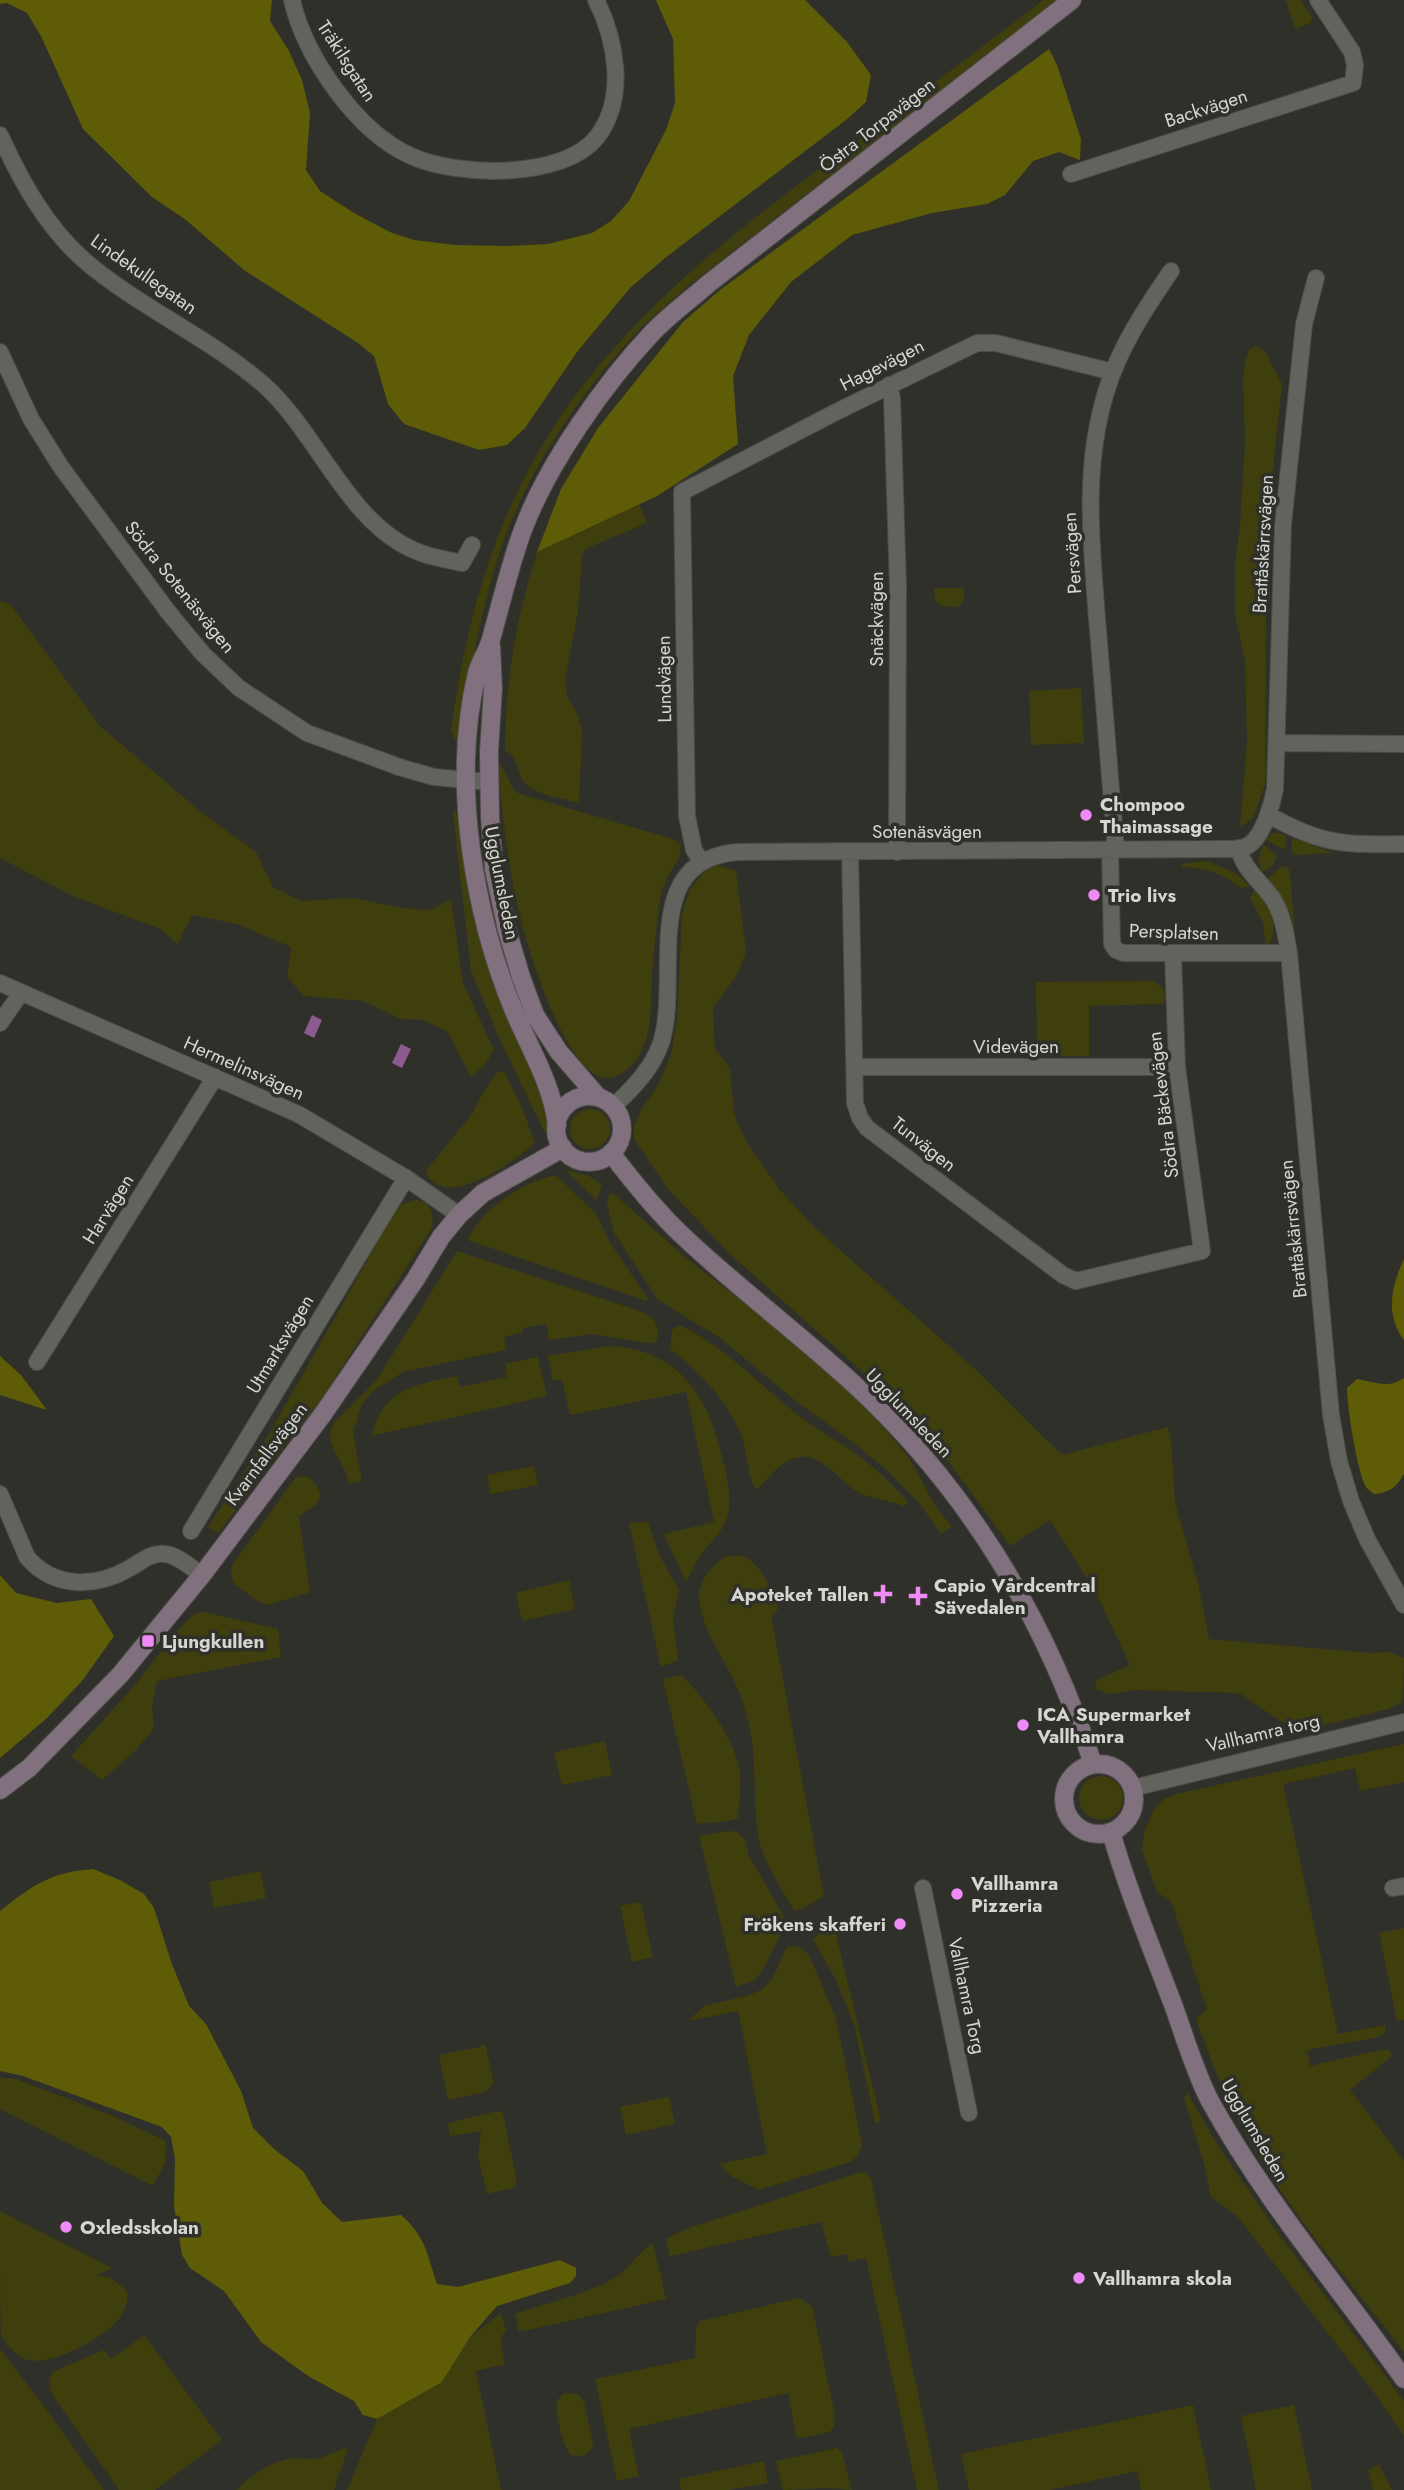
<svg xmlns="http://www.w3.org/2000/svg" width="1404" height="2490" font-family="Jost,sans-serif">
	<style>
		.green { fill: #3f3e0d }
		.forest { fill: #5e5c07 }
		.water { fill: #8c5b8f }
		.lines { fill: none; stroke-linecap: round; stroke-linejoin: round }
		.street-casing { stroke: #4d4d48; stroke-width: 18 }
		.secondary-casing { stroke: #4d4d48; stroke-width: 20 }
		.street { stroke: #62635c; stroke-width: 16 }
		.secondary { stroke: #81707e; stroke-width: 18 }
		.poi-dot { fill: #ef8bf6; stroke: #30302a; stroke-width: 2.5 }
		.labels { text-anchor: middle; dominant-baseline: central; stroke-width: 7; stroke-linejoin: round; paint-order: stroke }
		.street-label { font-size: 19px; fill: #d5d5d2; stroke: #30302a }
		.poi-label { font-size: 19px; font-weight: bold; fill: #d5d5d2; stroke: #30302a; text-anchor: start }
	</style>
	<rect width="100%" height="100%" fill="#30302a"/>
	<!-- green -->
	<path class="green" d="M 1043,0 L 1057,0 L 689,285 C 672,301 653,315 637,332 C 574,400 518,484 493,574 C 477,628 469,686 459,742 L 455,739 L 451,731 C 465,629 489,535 542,446 C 619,316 743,225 862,137 C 923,92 983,46 1043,0 Z
		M 1286,0 L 1300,0 L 1313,18 L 1310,23 L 1295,29 Z
		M 1255,346 L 1265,351 L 1282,384 L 1269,506 L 1266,596 L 1265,785 L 1253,818 L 1240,827 L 1247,743 L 1245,661 L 1235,614 L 1235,564 L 1240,527 L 1245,442 L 1243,376 L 1245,361 L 1250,349 Z
		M 639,504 L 647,523 L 585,549 L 582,556 L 578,611 L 565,680 L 567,696 L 577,714 L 582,729 L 579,803 C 562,798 538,796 525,783 C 515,773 520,757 505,751 C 505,680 516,619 537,552 Z
		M 934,588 L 964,588 L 964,600 L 959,607 L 941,606 L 935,600 Z
		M 0,601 L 10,604 L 100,726 L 201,812 L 256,852 L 273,887 L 301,901 L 353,898 L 402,908 L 431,910 L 451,899 L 463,983 L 494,1050 L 485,1065 L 471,1077 L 448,1032 L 423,1020 L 401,1019 L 363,1001 L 304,996 L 287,977 L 291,947 L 237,924 L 192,915 L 178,944 L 160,929 L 73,896 L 0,858 Z
		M 1081,688 L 1084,743 L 1031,745 L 1029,691 Z
		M 501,765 L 514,790 L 520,794 L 673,839 L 681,846 C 680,859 675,864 669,875 C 662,887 659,902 658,915 C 656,935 653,954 652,974 C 651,999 653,1029 641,1052 C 636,1063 625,1073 614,1077 C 571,1092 530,955 522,924 C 508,872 503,819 498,766 Z
		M 455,809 L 546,1101 L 549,1115 L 545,1133 L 499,1038 L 471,971 L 453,814 Z
		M 1274,832 L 1286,835 L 1285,850 L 1266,840 Z
		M 1293,838 L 1333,853 L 1293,855 L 1291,844 Z
		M 1263,844 L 1277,856 L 1273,865 L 1262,873 L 1258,860 Z
		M 1207,861 L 1235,873 L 1250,886 L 1241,888 C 1222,873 1206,868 1182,867 L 1181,864 Z
		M 716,865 L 736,871 L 746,952 L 737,975 L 713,1008 L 715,1049 L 730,1068 L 734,1113 L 738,1124 L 748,1144 L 780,1190 L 816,1229 L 973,1367 L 1062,1455 L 1168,1427 L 1171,1441 L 1175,1503 L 1199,1587 L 1209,1639 L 1371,1653 L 1389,1652 L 1404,1658 L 1403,1702 L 1388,1709 L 1304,1730 L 1282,1722 L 1239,1693 L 1135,1690 L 1110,1694 L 1095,1689 L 1097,1680 L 1130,1665 L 1096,1593 L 1050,1520 L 1010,1546 L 949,1462 L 873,1381 L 729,1253 L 667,1188 L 634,1139 L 634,1127 L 642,1108 L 659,1084 L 672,1051 L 677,1018 L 682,914 L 690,889 L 703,873 Z
		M 1281,867 L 1286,867 L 1290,871 L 1295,934 L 1290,913 L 1268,878 Z
		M 1254,890 C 1268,903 1283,932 1266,946 L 1263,923 L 1250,898 Z
		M 1155,981 L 1165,991 L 1164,1004 L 1089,1006 L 1089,1056 L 1037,1056 L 1036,982 Z
		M 504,1071 L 521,1105 L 535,1143 C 515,1161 447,1211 426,1174 L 428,1168 L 472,1114 L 484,1091 L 498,1072 Z
		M570 1129a20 20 0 1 1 40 0a20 20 0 1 1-40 0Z
		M 565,1170 L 589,1176 L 602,1185 L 596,1200 Z
		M 556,1175 L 597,1215 L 609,1241 L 648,1299 L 647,1301 L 467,1240 C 483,1209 521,1182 556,1175 Z
		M 613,1193 L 686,1258 L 793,1341 L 836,1379 L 875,1417 L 909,1458 L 936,1507 L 952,1527 L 941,1534 L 920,1504 L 887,1470 L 855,1444 L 797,1402 L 720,1338 L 658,1300 L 613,1231 L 607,1203 L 609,1194 Z
		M 413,1200 C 431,1201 434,1211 432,1228 L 320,1401 L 218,1533 L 208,1527 L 269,1434 L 389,1222 L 400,1205 Z
		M 457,1251 L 643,1312 C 655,1318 660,1326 657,1339 L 654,1343 L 648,1343 L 592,1334 L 549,1340 L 546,1324 L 523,1328 L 523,1332 L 504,1337 L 506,1350 L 403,1372 L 373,1391 L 361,1406 L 353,1433 L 362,1481 L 349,1484 C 346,1460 321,1446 334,1423 L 376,1381 Z
		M 682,1326 C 727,1348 762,1388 802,1418 C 819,1431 839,1441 856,1454 C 876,1468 892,1484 908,1502 L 904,1506 C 887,1499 868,1500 853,1489 C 830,1471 811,1441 779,1467 C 771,1473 765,1483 756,1490 C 746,1472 748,1451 740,1432 C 725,1399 699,1371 670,1349 L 672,1331 L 675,1327 Z
		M 610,1346 C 680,1350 709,1397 723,1461 C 727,1478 732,1496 728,1514 C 725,1532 708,1543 699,1558 C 694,1566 690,1574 686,1582 L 664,1534 L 714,1522 L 686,1392 L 570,1415 L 562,1380 L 553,1381 L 548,1356 Z
		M 538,1357 L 547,1396 L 371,1436 C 384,1388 414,1385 457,1376 L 460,1387 L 507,1377 L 505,1364 Z
		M 534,1466 L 538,1485 L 490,1494 L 487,1475 Z
		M 307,1476 L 314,1482 L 321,1494 L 317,1504 L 299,1516 L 310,1592 L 269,1605 L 259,1602 L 234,1584 L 231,1577 L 232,1565 L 296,1477 Z
		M 648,1522 L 659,1554 L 679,1591 L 673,1620 L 678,1660 L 661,1667 L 629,1523 Z
		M 727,1556 C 732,1556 740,1555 744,1557 C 762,1564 773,1591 778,1609 L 771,1616 L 824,1896 C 814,1901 805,1910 794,1911 C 781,1887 762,1861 758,1834 C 752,1797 758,1758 748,1722 C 745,1710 742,1698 737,1687 C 725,1659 701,1629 699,1598 C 698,1582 713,1563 727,1556 Z
		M 569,1580 L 575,1609 L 522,1621 L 516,1593 Z
		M 205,1612 L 278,1629 L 281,1657 L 157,1681 L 152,1707 L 154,1728 L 136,1750 L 102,1780 L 71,1756 L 134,1686 L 179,1629 L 194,1614 Z
		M 682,1675 C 704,1698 737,1741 740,1774 C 741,1788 739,1804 738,1818 C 727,1823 709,1822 697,1824 L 663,1679 Z
		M 605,1741 L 612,1775 L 562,1785 L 554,1752 Z
		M 1404,1744 L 1404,1782 L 1360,1791 L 1355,1768 L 1283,1784 L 1338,2034 L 1385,2025 L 1386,2030 L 1382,2035 L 1374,2038 L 1307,2050 L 1310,2066 L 1384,2049 L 1390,2051 L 1392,2056 L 1350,2090 L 1404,2161 L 1404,2352 C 1348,2279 1282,2204 1239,2122 C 1221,2089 1209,2054 1196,2019 L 1207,2009 L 1171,1901 L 1157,1892 L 1142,1850 L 1144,1834 L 1153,1810 L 1164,1799 L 1176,1794 Z
		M1079 1798a22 22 0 1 1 44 0a22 22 0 1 1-44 0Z
		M 728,1831 L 737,1832 L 745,1840 L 749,1856 L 787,1922 L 761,1973 L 755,1980 L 736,1987 L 699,1836 Z
		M 260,1871 L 266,1898 L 214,1908 L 209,1882 Z
		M 641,1902 L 653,1957 L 632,1962 L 620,1906 Z
		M 834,1926 L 881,2121 L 875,2123 L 855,2027 L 836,1980 L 813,1939 L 827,1927 Z
		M 1404,1928 L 1404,2020 L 1397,2021 L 1379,1933 Z
		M 794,1946 L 801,1948 L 809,1955 L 836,2018 L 862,2145 L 857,2157 L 850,2162 L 759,2190 L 731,2176 L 719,2164 L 767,2154 L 738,2011 L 688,2021 L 704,2006 L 750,1995 L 764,1988 L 772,1979 L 787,1947 Z
		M 485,2044 L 494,2083 L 486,2092 L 448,2100 L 439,2055 L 479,2047 Z
		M 0,2078 L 16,2079 L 113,2116 L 166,2141 L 165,2163 L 153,2186 L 0,2109 Z
		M 1187,2092 L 1217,2144 L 1275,2229 L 1404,2401 L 1404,2436 L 1375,2394 L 1238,2217 L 1211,2197 L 1204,2164 L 1184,2098 Z
		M 669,2097 L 675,2124 L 626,2135 L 620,2107 Z
		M 498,2111 L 503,2113 L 517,2182 L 515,2187 L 487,2194 L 478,2157 L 481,2131 L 450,2136 L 448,2123 Z
		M 861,2172 L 867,2173 L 871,2179 L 939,2490 L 917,2490 L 866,2258 L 849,2262 L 847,2254 L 831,2257 L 821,2222 L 670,2256 L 666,2239 L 686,2229 Z
		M 0,2211 L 112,2268 L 97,2275 L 111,2278 L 127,2291 C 128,2302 125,2311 118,2320 C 103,2339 51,2366 27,2360 C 17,2357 6,2344 1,2334 C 0,2324 0,2230 0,2211 Z
		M 653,2243 L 666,2299 L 519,2332 L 515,2314 C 542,2304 595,2292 617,2276 C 632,2266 639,2251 653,2243 Z
		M 799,2298 L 812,2306 L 835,2416 L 834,2426 L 830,2432 L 797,2439 L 788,2393 L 629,2429 L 639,2476 L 617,2481 L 595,2379 L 695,2358 L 696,2328 L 700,2321 Z
		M 501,2313 L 506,2331 L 500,2338 L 505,2364 L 476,2371 L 501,2490 L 347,2490 L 377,2419 L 442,2382 L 470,2337 Z
		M 144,2335 L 222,2440 L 155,2490 L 119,2490 L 53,2396 C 48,2386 47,2381 54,2371 L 104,2350 L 111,2359 Z
		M 0,2349 L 46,2409 L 104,2490 L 0,2490 Z
		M 564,2393 L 578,2394 L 584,2402 L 593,2442 L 592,2448 L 583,2456 L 571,2455 C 564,2449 554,2413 557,2403 C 558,2398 560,2397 564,2393 Z
		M 1193,2405 L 1211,2490 L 1141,2490 L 1137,2471 L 1050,2490 L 969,2490 L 961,2454 Z
		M 1294,2405 L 1312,2490 L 1256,2490 L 1241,2416 Z
		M 348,2448 L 334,2490 L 237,2490 C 253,2473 275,2458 300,2458 C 305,2458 311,2460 316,2459 C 326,2457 336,2450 348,2448 Z
		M 837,2448 L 842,2453 L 852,2490 L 829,2488 L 783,2490 L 776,2461 Z
		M 764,2461 L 768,2483 L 728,2490 L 681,2490 L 679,2479 Z
		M 1379,2465 L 1392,2490 L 1373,2490 L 1368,2469 Z"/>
	<!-- forest -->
	<path class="forest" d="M 0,0 L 272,0 L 270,21 L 289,51 L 302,80 L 310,113 L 306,170 L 320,191 L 354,213 L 392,233 L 414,240 L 455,245 L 509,246 L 548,244 L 592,233 L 611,221 L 629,201 L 666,130 L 675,103 L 673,39 L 656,0 L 805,0 L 847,42 L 871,75 L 866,102 L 846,120 L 665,258 L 630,288 L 577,352 L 525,428 L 507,445 L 479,450 L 404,424 L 388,404 L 374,356 L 358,343 L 244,270 L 186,220 L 152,197 L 83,129 L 41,36 L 27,13 L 7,3 L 0,4 Z
		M 1049,49 L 1057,65 L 1081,139 L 1080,160 L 1059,152 L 1033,161 L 1005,195 L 987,204 L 932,213 L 852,235 L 791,282 L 749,335 L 733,376 L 738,444 L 657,496 L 537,552 L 561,489 L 598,428 L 683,322 L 720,290 Z
		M 1404,1259 L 1404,1340 C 1385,1315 1391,1286 1404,1259 Z
		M 0,1356 L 21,1375 L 47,1410 L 0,1395 Z
		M 1404,1378 L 1404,1474 C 1397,1487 1389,1493 1374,1494 C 1372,1492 1367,1489 1366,1487 C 1357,1472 1347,1406 1347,1388 L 1357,1379 C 1374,1382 1389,1389 1404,1378 Z
		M 0,1575 L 16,1593 L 57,1603 L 91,1599 L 114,1636 L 82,1681 L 47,1718 L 0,1758 Z
		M 93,1869 L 120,1880 L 144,1894 L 154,1908 L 172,1964 L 189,2006 L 206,2024 L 241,2091 L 253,2128 L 274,2149 L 303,2171 L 322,2203 L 342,2222 L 401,2215 C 426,2237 427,2254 437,2284 L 458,2287 L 560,2260 L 576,2268 L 576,2276 L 570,2283 L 497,2306 L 470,2337 L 442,2382 L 377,2419 L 363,2415 L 354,2401 L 308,2376 L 261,2342 L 224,2291 L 190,2268 L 182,2255 L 174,2206 L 175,2158 L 171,2137 L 162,2127 L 23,2076 L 0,2071 L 0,1911 C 33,1885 51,1872 93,1869 Z"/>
	<!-- water -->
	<path class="water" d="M 312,1015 L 322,1020 L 314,1038 L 304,1033 Z
		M 401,1044 L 411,1049 L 402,1068 L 392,1063 Z"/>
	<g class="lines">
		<!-- street casing -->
		<g class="street-casing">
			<path id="street" d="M 292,0 C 305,57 357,132 411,156 C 457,177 563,180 597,137 C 627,98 616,40 596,0
				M 0,135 C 21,181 46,227 85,261 C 140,308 209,337 264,385 C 319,434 349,527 421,553 C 434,558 449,560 462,563 L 472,545
				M 1071,174 L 1353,83 L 1355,65 L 1352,52 L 1318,0
				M 0,352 L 31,419 L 61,467 L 169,613 L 203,654 L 239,688 L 307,733 L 337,744 L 399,767 L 434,777 L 489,782
				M 889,385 L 892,398 L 898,587 L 897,852
				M 1277,743 L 1404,744
				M 1269,815 C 1321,845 1345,845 1404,844
				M 1239,848 C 1241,867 1263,884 1273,899 C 1283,915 1286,935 1289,953 L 1331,1415 L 1339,1461 L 1351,1501 L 1367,1539 L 1404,1605
				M 1110,850 L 1112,944 L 1116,950 L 1123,953 L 1289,953
				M 1116,850 C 1110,773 1103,695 1097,618 C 1091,541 1083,467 1106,392 C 1119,348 1145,309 1171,271
				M 850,852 L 855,1103 L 860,1118 L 867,1128 L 1063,1275 L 1076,1281 L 1202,1251 L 1177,1067 L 1173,954
				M 701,861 L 694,850 L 687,816 L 682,492 L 836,412 L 977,343 L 996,343 L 1113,372
				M 0,983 L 298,1114 L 406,1178 L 459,1215
				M 0,1023 L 21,993
				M 855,1067 L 1177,1067
				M 613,1107 C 633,1088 652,1069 661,1043 C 682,977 637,860 738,852 L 1222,849 C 1231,849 1241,850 1249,845 C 1263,836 1272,805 1275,789 L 1283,525 L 1304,324 L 1316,278
				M 37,1362 L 215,1077
				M 0,1494 L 27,1557 C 54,1589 96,1588 130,1568 C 141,1562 151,1552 165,1554 C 178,1555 191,1568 202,1575
				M 191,1531 L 406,1178
				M 1133,1788 L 1404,1722
				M 923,1888 L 969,2113
				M 1393,1888 L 1404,1886"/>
		</g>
		<!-- secondary casing -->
		<g class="secondary-casing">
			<path id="secondary" d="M 491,646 L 493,689 L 489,751 L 490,817 L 494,869 L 507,930 L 521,977 L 535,1015 L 559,1052 L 598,1097
				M556 1129a33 33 0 1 1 66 0a33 33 0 1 1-66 0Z
				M 557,1125 C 552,1084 530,1049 514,1011 C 503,985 494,957 487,931 C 466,848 457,757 477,673 C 480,661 488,651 491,639 C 502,601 510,563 524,527 C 549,462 605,383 652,333 C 669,315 690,300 708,284 L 1072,0
				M 611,1153 C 633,1182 657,1212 684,1237 C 739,1289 801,1335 856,1386 C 968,1490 1046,1620 1093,1764
				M1064 1799a35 35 0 1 1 70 0a35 35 0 1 1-70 0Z
				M 0,1790 L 29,1768 L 120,1675 L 202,1575 L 323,1414 L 415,1280 L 441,1237 L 459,1215 L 483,1193 L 563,1148
				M 1111,1832 C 1128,1891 1152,1949 1174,2007 C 1185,2038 1195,2072 1210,2101 C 1265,2201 1339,2287 1404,2379"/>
		</g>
		<!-- street -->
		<use href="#street" class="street"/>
		<!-- secondary -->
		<use href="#secondary" class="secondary"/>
	</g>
	<!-- markers -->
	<g class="poi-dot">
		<circle cx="1086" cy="815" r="7"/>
		<circle cx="1094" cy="895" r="7"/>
		<path d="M879.5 1583.5h7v7h7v7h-7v7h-7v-7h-7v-7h7z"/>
		<path d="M914.5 1585.5h7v7h7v7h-7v7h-7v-7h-7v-7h7z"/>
		<rect x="141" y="1634" width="14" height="14" rx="3.5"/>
		<circle cx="1023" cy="1725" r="7"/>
		<circle cx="957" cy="1894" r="7"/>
		<circle cx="900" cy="1924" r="7"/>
		<circle cx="66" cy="2227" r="7"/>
		<circle cx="1079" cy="2278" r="7"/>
	</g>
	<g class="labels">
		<!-- street labels -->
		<g class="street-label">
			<text transform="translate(347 61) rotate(57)">Träkilsgatan</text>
			<text transform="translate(1206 108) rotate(-18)">Backvägen</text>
			<text transform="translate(877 125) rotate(-38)">Östra Torpavägen</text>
			<text transform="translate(144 274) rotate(35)">Lindekullegatan</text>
			<text transform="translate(882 365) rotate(-27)">Hagevägen</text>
			<text transform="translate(1263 544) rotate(-87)">Brattåskärrsvägen</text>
			<text transform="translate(1072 553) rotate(-94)">Persvägen</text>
			<text transform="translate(180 587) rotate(51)">Södra Sotenäsvägen</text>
			<text transform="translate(876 619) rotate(-90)">Snäckvägen</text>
			<text transform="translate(664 679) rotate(-91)">Lundvägen</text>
			<text x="927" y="831">Sotenäsvägen</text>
			<text transform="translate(502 883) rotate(79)">Ugglumsleden</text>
			<text transform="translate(1174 932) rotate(2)">Persplatsen</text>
			<text x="1016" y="1046">Videvägen</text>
			<text transform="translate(244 1068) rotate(24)">Hermelinsvägen</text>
			<text transform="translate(1163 1105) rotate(-97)">Södra Bäckevägen</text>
			<text transform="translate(924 1144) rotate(38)">Tunvägen</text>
			<text transform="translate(108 1209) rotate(-58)">Harvägen</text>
			<text transform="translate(1293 1229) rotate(-96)">Brattåskärrsvägen</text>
			<text transform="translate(280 1344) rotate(-59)">Utmarksvägen</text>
			<text transform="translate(909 1413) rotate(46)">Ugglumsleden</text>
			<text transform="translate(266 1454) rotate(-53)">Kvarnfallsvägen</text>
			<text transform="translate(1263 1733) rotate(-13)">Vallhamra torg</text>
			<text transform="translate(967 1996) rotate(78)">Vallhamra Torg</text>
			<text transform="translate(1255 2130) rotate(60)">Ugglumsleden</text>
		</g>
		<!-- poi labels -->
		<g class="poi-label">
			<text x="1100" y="804">Chompoo<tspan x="1100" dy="22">Thaimassage</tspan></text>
			<text x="1108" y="895">Trio livs</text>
			<text x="934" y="1585">Capio Vårdcentral<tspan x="934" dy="22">Sävedalen</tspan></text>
			<text x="869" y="1594" text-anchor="end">Apoteket Tallen</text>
			<text x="162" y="1641">Ljungkullen</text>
			<text x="1037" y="1714">ICA Supermarket<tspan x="1037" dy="22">Vallhamra</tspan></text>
			<text x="971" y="1883">Vallhamra<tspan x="971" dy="22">Pizzeria</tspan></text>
			<text x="886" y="1924" text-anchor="end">Frökens skafferi</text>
			<text x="80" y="2227">Oxledsskolan</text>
			<text x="1093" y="2278">Vallhamra skola</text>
		</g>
	</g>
</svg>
